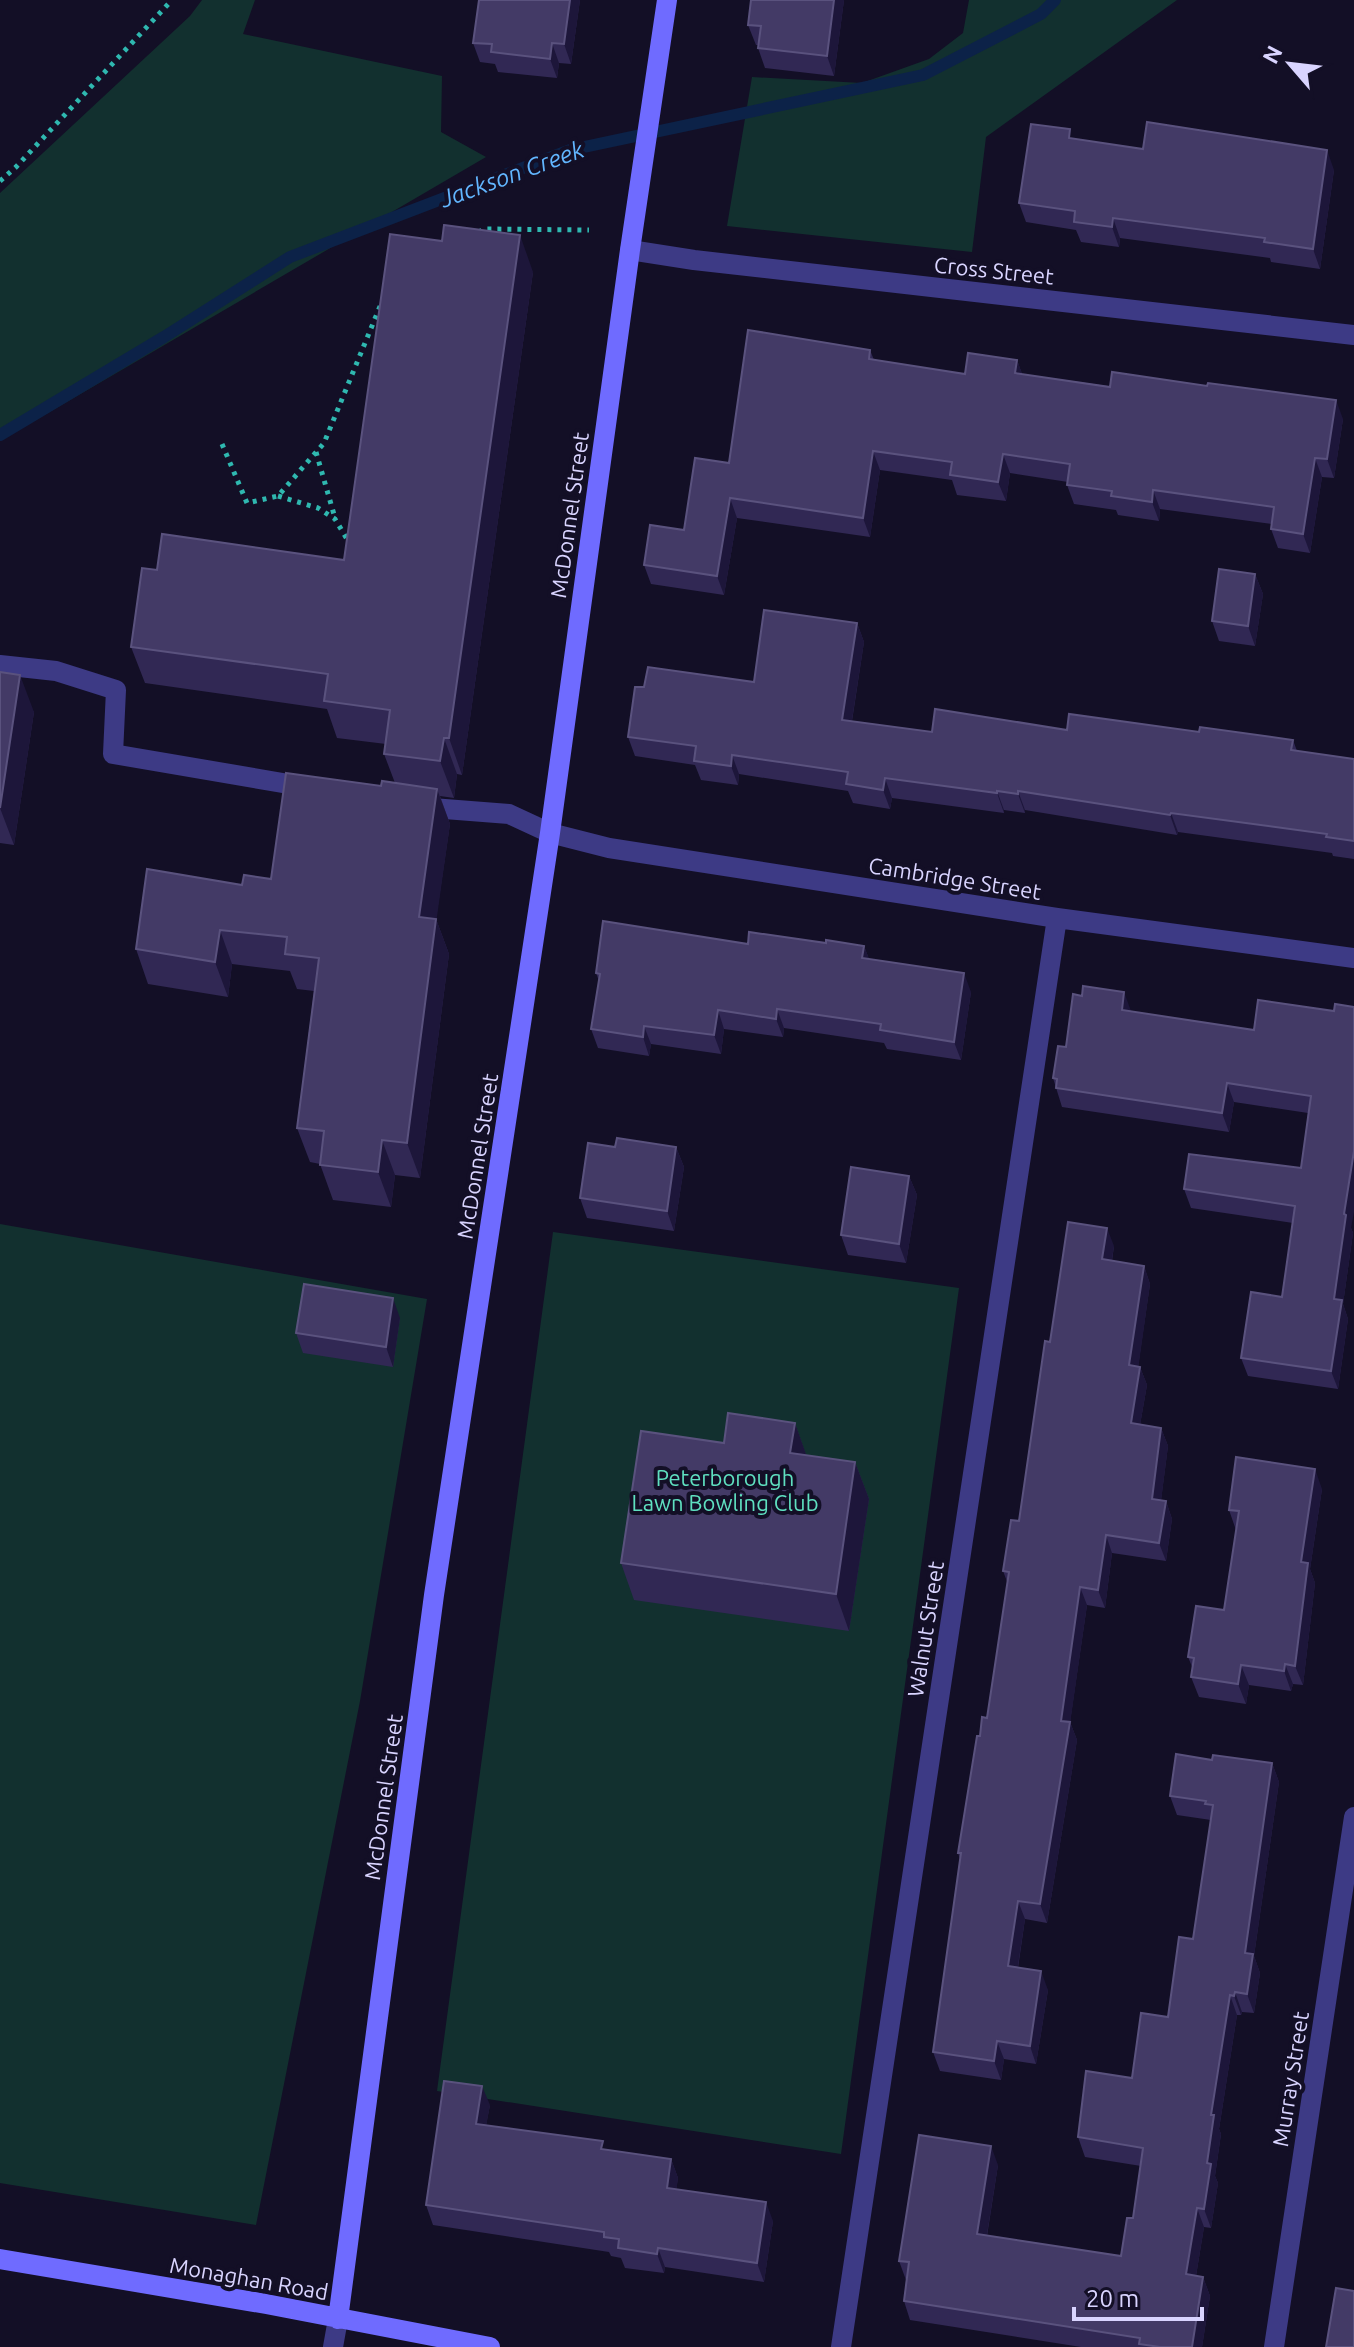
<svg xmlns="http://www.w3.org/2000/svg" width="1354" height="2347" font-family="Ubuntu,sans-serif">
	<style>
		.green { fill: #12302f }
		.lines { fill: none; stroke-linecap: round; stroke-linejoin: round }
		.stream { stroke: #0c2248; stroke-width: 12 }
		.path { stroke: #2fb8b0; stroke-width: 5; stroke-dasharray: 4 6; stroke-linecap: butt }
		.lane { stroke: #3d3a85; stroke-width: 20 }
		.street { stroke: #3d3a85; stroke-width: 20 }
		.secondary { stroke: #6f6bff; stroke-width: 20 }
		.wall { fill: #312854 }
		.shaded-wall { fill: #1d163a }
		.building { fill: #433a66; stroke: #5a527e; stroke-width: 2 }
		.labels { text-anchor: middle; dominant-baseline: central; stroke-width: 8; stroke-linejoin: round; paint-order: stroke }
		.street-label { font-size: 22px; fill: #d9d4ff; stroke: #130f26 }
		.park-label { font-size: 22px; fill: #5fe0c0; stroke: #130f26 }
		.water-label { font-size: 24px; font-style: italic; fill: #62b6ff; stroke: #130f26 }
	</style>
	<rect width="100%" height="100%" fill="#130f26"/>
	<!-- green -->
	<path class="green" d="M 202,0 L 255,0 L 243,34 L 442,76 L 441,132 L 486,157 L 0,441 L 0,193 L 190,16 Z
		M 969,0 L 1177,0 L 986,137 L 972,252 L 727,226 L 752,77 L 862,83 L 929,59 L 963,33 Z
		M 0,1224 L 427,1299 L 360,1701 L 256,2225 L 0,2183 Z
		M 553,1232 L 959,1288 L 841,2154 L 437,2091 Z"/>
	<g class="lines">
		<!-- stream -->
		<path class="stream" d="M 0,435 L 164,337 L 290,257 L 570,150 L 923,75 L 1041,14 L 1055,0"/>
		<!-- path -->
		<path class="path" d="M 0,181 L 16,167 L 172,0
			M 478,232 L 485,229 L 589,230
			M 222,444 L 247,503 L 278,496 L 324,443 L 381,304
			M 316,452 L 335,518
			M 278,496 L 318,508 L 335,519 L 350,544"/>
		<!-- lane -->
		<path class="lane" d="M 0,665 L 56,671 L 116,690 L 113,754 L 312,788
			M 419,807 L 509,814 L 550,833
			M 333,2347 L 338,2319"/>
		<!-- street -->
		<path class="street" d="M 630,250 L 694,260 L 1354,335
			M 550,833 L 609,848 L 1057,918 L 1354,958
			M 841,2347 L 1057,918
			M 1274,2347 L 1354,1817"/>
		<!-- secondary -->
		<path class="secondary" d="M 0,2259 L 266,2304 L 490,2347
			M 338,2319 L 434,1595 L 550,833 L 630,250 L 667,0"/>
	</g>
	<!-- wall -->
	<path class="wall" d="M 479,0 L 580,0 L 571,64 L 559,63 L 557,78 L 498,72 L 495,64 L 480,62 L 473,43 Z
		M 844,0 L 834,76 L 765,68 L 758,48 L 758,45 L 756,45 L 748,25 Z
		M 1074,139 L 1143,149 L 1334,170 L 1320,269 L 1271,262 L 1270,258 L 1120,238 L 1119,247 L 1081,242 L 1076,230 L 1026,222 L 1019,203 Z
		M 533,272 L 462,775 L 457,774 L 454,798 L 440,796 L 450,824 L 436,919 L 449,954 L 420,1178 L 395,1175 L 391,1207 L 333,1200 L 320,1164 L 310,1162 L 297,1128 L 314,991 L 297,989 L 290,971 L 232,964 L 228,997 L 148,984 L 136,949 L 242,885 L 271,879 L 381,786 L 395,783 L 384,754 L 386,744 L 337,738 L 327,709 L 145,683 L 131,647 L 157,570 L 344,560 Z
		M 870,350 L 874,360 L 965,374 L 1017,360 L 1022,374 L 1343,419 L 1334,478 L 1322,477 L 1310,553 L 1278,548 L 1271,529 L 1272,524 L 1160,509 L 1159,521 L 1118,515 L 1116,510 L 1074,504 L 1067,485 L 1068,482 L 1010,473 L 1006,501 L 957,495 L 952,480 L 880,470 L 870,537 L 737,518 L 724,595 L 651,584 L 644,565 L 684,530 L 729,463 Z
		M 1255,574 L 1263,594 L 1255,646 L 1219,641 L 1212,621 Z
		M 857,623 L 864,642 L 852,721 L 932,732 L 1067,730 L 1199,732 L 1293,740 L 1297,751 L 1354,759 L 1354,859 L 1333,856 L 1332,853 L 1178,832 L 1177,835 L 1025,810 L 1025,813 L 1004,810 L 1004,813 L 892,798 L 890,809 L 853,803 L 848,791 L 739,774 L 738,785 L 701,780 L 695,765 L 635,756 L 628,737 L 644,687 L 754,682 Z
		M 0,672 L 34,712 L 14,845 L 0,843 Z
		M 826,943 L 864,946 L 869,959 L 971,992 L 961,1060 L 887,1049 L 884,1043 L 784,1028 L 783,1037 L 724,1029 L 721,1054 L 651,1044 L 649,1056 L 598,1048 L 591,1029 L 599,981 L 596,973 L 748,944 Z
		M 1334,1011 L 1351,1228 L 1353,1233 L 1343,1304 L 1348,1319 L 1338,1389 L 1248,1376 L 1241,1358 L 1282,1297 L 1293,1223 L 1191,1208 L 1184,1189 L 1301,1168 L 1308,1113 L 1234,1102 L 1229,1132 L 1062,1107 L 1053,1078 L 1066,1047 L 1130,1012 L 1254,1030 Z
		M 615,1147 L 676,1147 L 684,1167 L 674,1231 L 587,1218 L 580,1198 Z
		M 909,1176 L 917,1195 L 906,1263 L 848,1255 L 841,1235 Z
		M 1114,1246 L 1112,1261 L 1144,1266 L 1150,1284 L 1138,1367 L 1140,1367 L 1147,1385 L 1140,1425 L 1161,1428 L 1168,1446 L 1161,1500 L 1166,1501 L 1172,1519 L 1166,1561 L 1112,1553 L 1105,1608 L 1087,1605 L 1070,1722 L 1077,1740 L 1047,1923 L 1025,1919 L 1018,1968 L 1048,1990 L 1036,2064 L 1004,2059 L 1001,2080 L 940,2071 L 933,2052 L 960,1859 L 958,1853 L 980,1736 L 987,1718 L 1008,1584 L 1003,1571 L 1019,1521 L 1050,1342 Z
		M 400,1318 L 393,1367 L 303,1353 L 296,1333 Z
		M 795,1423 L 806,1455 L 855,1462 L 869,1499 L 849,1631 L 634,1600 L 621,1563 L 724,1443 Z
		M 1322,1489 L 1310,1569 L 1315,1583 L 1303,1685 L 1293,1684 L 1291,1691 L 1249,1685 L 1246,1704 L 1199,1697 L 1191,1677 L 1193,1669 L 1188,1657 L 1224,1610 L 1236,1530 L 1229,1510 Z
		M 1212,1760 L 1272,1763 L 1279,1782 L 1254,1956 L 1260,1973 L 1254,2013 L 1242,2012 L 1241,2015 L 1237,2015 L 1219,2129 L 1221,2134 L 1215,2176 L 1218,2183 L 1211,2228 L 1204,2227 L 1196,2276 L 1203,2277 L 1210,2296 L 1202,2347 L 1081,2347 L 910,2320 L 904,2301 L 906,2280 L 899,2261 L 998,2165 L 987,2236 L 1121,2256 L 1133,2218 L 1141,2166 L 1085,2157 L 1078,2137 L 1132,2078 L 1168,2017 L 1193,1939 L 1211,1820 L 1177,1815 L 1170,1796 Z
		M 490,2105 L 486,2125 L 606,2150 L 671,2159 L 678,2178 L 676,2190 L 773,2221 L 764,2282 L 665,2267 L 664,2273 L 625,2268 L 621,2258 L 611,2256 L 609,2252 L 433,2225 L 426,2205 Z"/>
	<!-- shaded-wall -->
	<path class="shaded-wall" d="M 570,0 L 580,0 L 571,64 L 564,44 Z
		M 834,0 L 844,0 L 834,76 L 827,56 Z
		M 552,43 L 559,63 L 557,78 L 550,59 Z
		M 1327,150 L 1334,170 L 1320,269 L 1313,249 Z
		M 1113,218 L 1120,238 L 1119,247 L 1112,227 Z
		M 520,235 L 533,272 L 462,775 L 449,738 Z
		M 1017,360 L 1024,379 L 1015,373 Z
		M 1336,400 L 1343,419 L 1334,478 L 1327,459 Z
		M 873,451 L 880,470 L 870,537 L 863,518 Z
		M 1003,454 L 1010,473 L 1006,501 L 998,482 Z
		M 1315,458 L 1322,477 L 1310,553 L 1303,534 Z
		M 1153,490 L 1160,509 L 1159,521 L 1152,502 Z
		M 730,498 L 737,518 L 724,595 L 717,576 Z
		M 1255,574 L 1263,594 L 1255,646 L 1248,626 Z
		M 857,623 L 864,642 L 849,739 L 842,720 Z
		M 20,675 L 34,712 L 14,845 L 0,808 Z
		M 444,738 L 457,774 L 454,798 L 440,761 Z
		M 732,755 L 739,774 L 738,785 L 731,766 Z
		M 885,778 L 892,798 L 890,809 L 883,790 Z
		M 437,789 L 450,824 L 432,952 L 419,917 Z
		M 997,791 L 1004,810 L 1004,813 L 997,793 Z
		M 1018,791 L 1025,810 L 1025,813 L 1018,794 Z
		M 1171,813 L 1178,832 L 1177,835 L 1170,815 Z
		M 436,919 L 449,954 L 420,1178 L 407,1143 Z
		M 220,930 L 232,964 L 228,997 L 215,962 Z
		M 864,946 L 871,964 L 862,958 Z
		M 964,973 L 971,992 L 961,1060 L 954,1042 Z
		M 1124,992 L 1131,1011 L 1129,1029 L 1122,1010 Z
		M 777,1009 L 784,1028 L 783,1037 L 776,1019 Z
		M 718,1010 L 724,1029 L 721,1054 L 714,1035 Z
		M 644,1026 L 651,1044 L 649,1056 L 643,1037 Z
		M 1227,1083 L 1234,1102 L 1229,1132 L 1222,1113 Z
		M 382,1140 L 395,1175 L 391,1207 L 378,1172 Z
		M 676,1147 L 684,1167 L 674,1231 L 667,1211 Z
		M 1354,1151 L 1354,1212 L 1351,1228 L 1353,1233 L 1343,1304 L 1348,1319 L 1338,1389 L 1331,1371 L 1334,1299 L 1344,1214 Z
		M 909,1176 L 917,1195 L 906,1263 L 899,1244 Z
		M 1107,1228 L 1114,1246 L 1109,1278 L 1102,1259 Z
		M 1144,1266 L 1150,1284 L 1136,1384 L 1129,1365 Z
		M 393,1298 L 400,1318 L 393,1367 L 386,1347 Z
		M 1140,1367 L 1147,1385 L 1137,1442 L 1131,1423 Z
		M 795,1423 L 808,1460 L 790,1453 Z
		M 1161,1428 L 1168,1446 L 1159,1517 L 1152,1499 Z
		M 855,1462 L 869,1499 L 849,1631 L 836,1594 Z
		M 1315,1469 L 1322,1489 L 1310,1569 L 1315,1583 L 1303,1685 L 1295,1666 L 1301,1562 Z
		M 1166,1501 L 1172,1519 L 1166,1561 L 1159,1543 Z
		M 1106,1535 L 1112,1553 L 1105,1608 L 1098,1590 Z
		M 1080,1587 L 1087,1605 L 1069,1731 L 1070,1722 L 1077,1740 L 1047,1923 L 1040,1904 L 1061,1721 Z
		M 1285,1664 L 1293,1684 L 1291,1691 L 1284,1671 Z
		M 1241,1665 L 1249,1685 L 1246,1704 L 1238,1684 Z
		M 1272,1763 L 1279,1782 L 1254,1956 L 1260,1973 L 1254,2013 L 1247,1994 L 1245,1953 Z
		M 1018,1901 L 1025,1919 L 1015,1985 L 1008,1966 Z
		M 1041,1971 L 1048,1990 L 1036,2064 L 1030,2046 Z
		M 1235,1992 L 1242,2012 L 1241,2015 L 1234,1996 Z
		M 1230,1995 L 1237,2015 L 1219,2129 L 1221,2134 L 1215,2176 L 1218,2183 L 1211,2228 L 1204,2209 L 1211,2115 Z
		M 997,2041 L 1004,2059 L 1001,2080 L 994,2061 Z
		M 482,2086 L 490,2105 L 483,2143 L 476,2124 Z
		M 991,2146 L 998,2165 L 984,2253 L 977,2234 Z
		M 671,2159 L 678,2178 L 674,2208 L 667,2188 Z
		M 766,2202 L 773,2221 L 764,2282 L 757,2263 Z
		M 1197,2208 L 1204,2227 L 1193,2294 L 1186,2274 Z
		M 658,2248 L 665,2267 L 664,2273 L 657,2254 Z
		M 1203,2277 L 1210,2296 L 1202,2347 L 1192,2347 Z"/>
	<!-- building -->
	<path class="building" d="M 479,0 L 570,0 L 564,44 L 552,43 L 550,59 L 491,52 L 492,44 L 473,43 Z
		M 751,0 L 834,0 L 827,56 L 758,48 L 761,26 L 748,25 Z
		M 1147,122 L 1327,150 L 1313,249 L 1264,242 L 1265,238 L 1113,218 L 1112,227 L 1074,222 L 1075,211 L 1019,203 L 1031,124 L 1070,129 L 1069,138 L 1143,149 Z
		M 444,225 L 520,235 L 449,738 L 444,738 L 440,761 L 384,754 L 390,710 L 324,701 L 328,674 L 131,647 L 142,568 L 157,570 L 162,534 L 344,560 L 390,234 L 442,241 Z
		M 748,330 L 870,350 L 869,359 L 965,374 L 968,353 L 1017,360 L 1015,373 L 1110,387 L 1112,372 L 1207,386 L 1208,383 L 1336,400 L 1327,459 L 1315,458 L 1303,534 L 1271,529 L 1274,507 L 1153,490 L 1152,502 L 1111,496 L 1112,491 L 1067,485 L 1070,464 L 1003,454 L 998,482 L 950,475 L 952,462 L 873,451 L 863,518 L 730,498 L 717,576 L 644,565 L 650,525 L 684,530 L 695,458 L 729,463 Z
		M 1219,569 L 1255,574 L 1248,626 L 1212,621 Z
		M 764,610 L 857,623 L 842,720 L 932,732 L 935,709 L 1067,730 L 1069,714 L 1199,732 L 1200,727 L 1293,740 L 1291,750 L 1354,759 L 1354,841 L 1326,837 L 1327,834 L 1171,813 L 1170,815 L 1018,791 L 1018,794 L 997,791 L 997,793 L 885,778 L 883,790 L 846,784 L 848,772 L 732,755 L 731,766 L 694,761 L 696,746 L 628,737 L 635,687 L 644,687 L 648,667 L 754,682 Z
		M 0,672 L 20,675 L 0,808 Z
		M 286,773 L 381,786 L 382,781 L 437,789 L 419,917 L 436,919 L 407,1143 L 382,1140 L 378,1172 L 320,1165 L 324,1131 L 297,1128 L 319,958 L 285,954 L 287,937 L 220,930 L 215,962 L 136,949 L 147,869 L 242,885 L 244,875 L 271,879 Z
		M 603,921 L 748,944 L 749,932 L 826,943 L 826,940 L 864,946 L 862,958 L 964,973 L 954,1042 L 880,1030 L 881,1024 L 777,1009 L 776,1019 L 718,1010 L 714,1035 L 644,1026 L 643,1037 L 591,1029 L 600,974 L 596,973 Z
		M 1083,986 L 1124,992 L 1122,1010 L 1254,1030 L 1258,1000 L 1334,1011 L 1335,1004 L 1354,1007 L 1354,1151 L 1344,1214 L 1346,1215 L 1334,1299 L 1342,1300 L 1331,1371 L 1241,1358 L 1251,1292 L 1282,1297 L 1295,1206 L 1184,1189 L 1189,1154 L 1301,1168 L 1311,1096 L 1227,1083 L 1222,1113 L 1056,1088 L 1057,1079 L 1053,1078 L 1058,1046 L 1066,1047 L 1073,994 L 1082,996 Z
		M 617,1138 L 676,1147 L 667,1211 L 580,1198 L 588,1143 L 615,1147 Z
		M 851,1167 L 909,1176 L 899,1244 L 841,1235 Z
		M 1068,1222 L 1107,1228 L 1102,1259 L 1144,1266 L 1129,1365 L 1140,1367 L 1131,1423 L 1161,1428 L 1152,1499 L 1166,1501 L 1159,1543 L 1106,1535 L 1098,1590 L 1080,1587 L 1061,1721 L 1070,1722 L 1040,1904 L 1018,1901 L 1008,1966 L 1041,1971 L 1030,2046 L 997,2041 L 994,2061 L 933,2052 L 961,1853 L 958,1853 L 977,1736 L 980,1736 L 982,1717 L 987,1718 L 1009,1572 L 1003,1571 L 1011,1520 L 1019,1521 L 1045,1341 L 1050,1342 Z
		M 304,1284 L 393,1298 L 386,1347 L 296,1333 Z
		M 728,1413 L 795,1423 L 790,1453 L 855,1462 L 836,1594 L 621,1563 L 641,1431 L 724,1443 Z
		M 1236,1457 L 1315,1469 L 1301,1562 L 1308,1563 L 1295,1666 L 1285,1664 L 1284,1671 L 1241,1665 L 1238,1684 L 1191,1677 L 1194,1658 L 1188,1657 L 1196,1606 L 1224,1610 L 1239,1511 L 1229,1510 Z
		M 1176,1754 L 1212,1760 L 1213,1755 L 1272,1763 L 1245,1953 L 1253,1954 L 1247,1994 L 1235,1992 L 1234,1996 L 1230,1995 L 1211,2115 L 1214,2115 L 1207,2163 L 1211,2164 L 1204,2209 L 1197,2208 L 1186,2274 L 1203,2277 L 1192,2347 L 1160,2347 L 1139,2344 L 1140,2338 L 904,2301 L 909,2262 L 899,2261 L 919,2135 L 991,2146 L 977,2234 L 1121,2256 L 1127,2218 L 1133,2218 L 1143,2148 L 1078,2137 L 1086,2071 L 1132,2078 L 1141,2013 L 1168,2017 L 1179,1937 L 1193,1939 L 1213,1805 L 1205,1804 L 1206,1801 L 1170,1796 Z
		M 444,2081 L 482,2086 L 476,2124 L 603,2141 L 601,2149 L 671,2159 L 667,2188 L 766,2202 L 757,2263 L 658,2248 L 657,2254 L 618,2248 L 619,2239 L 604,2237 L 604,2232 L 426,2205 Z
		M 1336,2288 L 1354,2291 L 1354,2347 L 1326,2347 Z"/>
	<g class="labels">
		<!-- street labels -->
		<g class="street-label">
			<text transform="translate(994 270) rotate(6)">Cross Street</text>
			<text transform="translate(569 515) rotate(-82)">McDonnel Street</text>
			<text transform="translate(955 878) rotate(9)">Cambridge Street</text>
			<text transform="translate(477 1156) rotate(-81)">McDonnel Street</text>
			<text transform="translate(925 1629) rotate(-81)">Walnut Street</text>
			<text transform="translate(383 1797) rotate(-82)">McDonnel Street</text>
			<text transform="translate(1290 2079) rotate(-81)">Murray Street</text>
			<text transform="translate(249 2278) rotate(10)">Monaghan Road</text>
		</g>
		<!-- park labels -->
		<g class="park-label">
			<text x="725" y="1477">Peterborough<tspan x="725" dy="25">Lawn Bowling Club</tspan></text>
		</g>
		<!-- water labels -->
		<g class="water-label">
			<text transform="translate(512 174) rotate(-20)">Jackson Creek</text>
		</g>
	</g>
	<!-- north arrow -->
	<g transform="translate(1290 64) rotate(298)" stroke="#130f26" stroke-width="6" paint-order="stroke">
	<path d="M0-6L14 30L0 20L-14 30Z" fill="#d9d4ff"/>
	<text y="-12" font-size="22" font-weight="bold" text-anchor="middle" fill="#d9d4ff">N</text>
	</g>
	<!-- scale -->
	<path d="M1074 2307v12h128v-12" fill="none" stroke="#d9d4ff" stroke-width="4"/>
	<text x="1086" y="2307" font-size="24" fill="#d9d4ff" stroke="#130f26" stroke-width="6" paint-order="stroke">20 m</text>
</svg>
